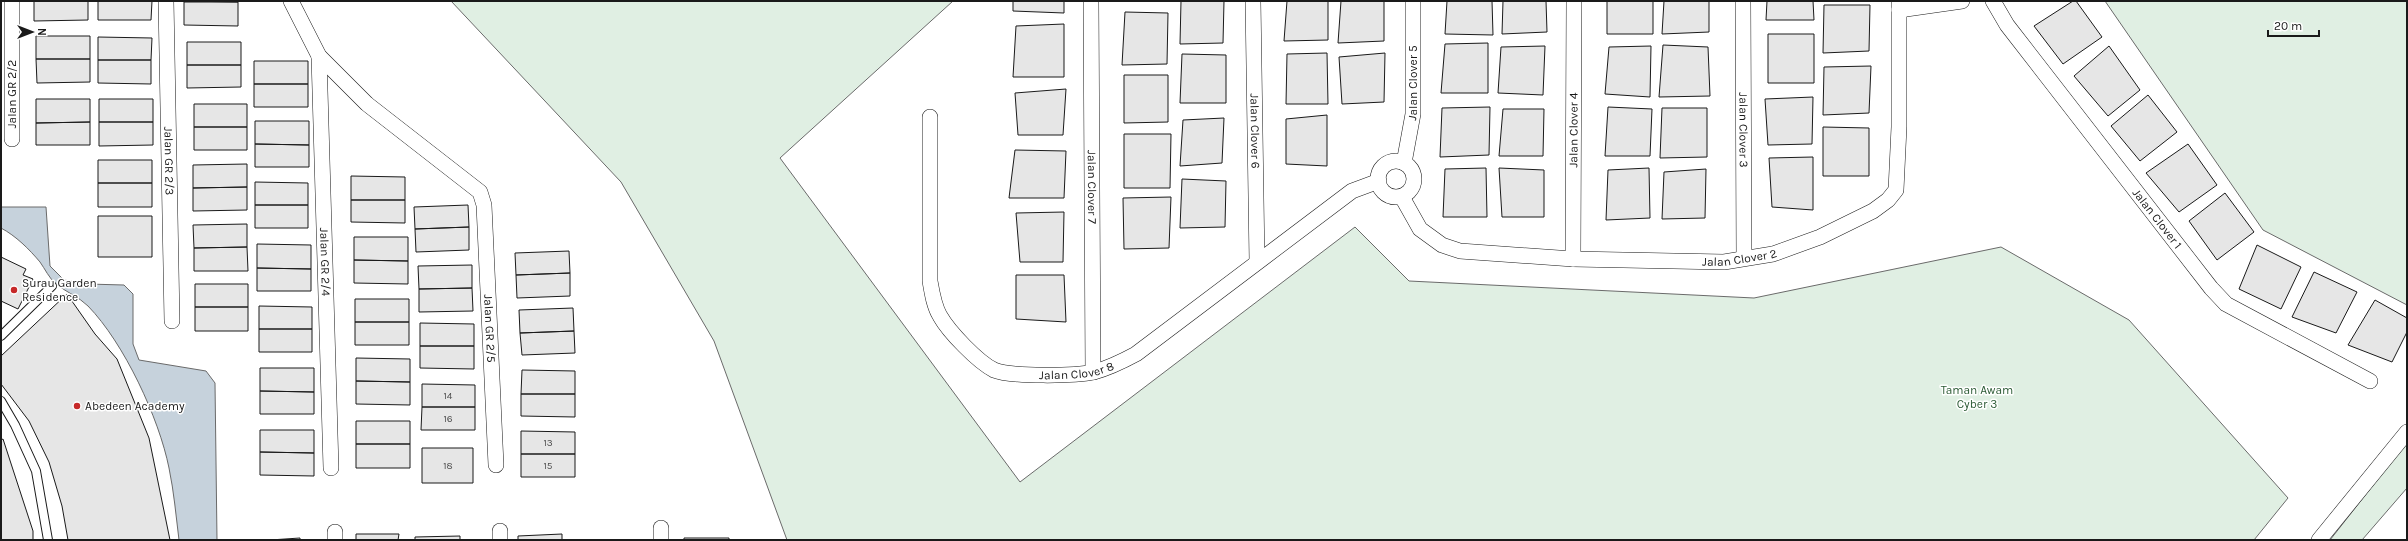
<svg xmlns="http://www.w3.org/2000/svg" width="2408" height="541" font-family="Karla,sans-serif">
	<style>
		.green { fill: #e0efe3; stroke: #6a6a6a }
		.water { fill: #c6d2dc; stroke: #6a6a6a }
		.building { fill: #e6e6e6; stroke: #1a1a1a }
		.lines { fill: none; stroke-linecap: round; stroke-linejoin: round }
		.service-casing { stroke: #1a1a1a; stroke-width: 10 }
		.minor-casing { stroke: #1a1a1a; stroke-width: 16 }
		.service { stroke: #fff; stroke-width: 8 }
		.minor { stroke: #fff; stroke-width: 15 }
		.poi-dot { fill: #c62828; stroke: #fff; stroke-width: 1.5 }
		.labels { text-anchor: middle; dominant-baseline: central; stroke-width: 3; stroke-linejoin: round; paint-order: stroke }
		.number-label { font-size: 10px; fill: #4d4d4d }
		.street-label { font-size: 12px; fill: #1a1a1a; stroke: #fff }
		.poi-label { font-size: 12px; fill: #1a1a1a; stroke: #fff; text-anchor: start }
		.park-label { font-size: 12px; fill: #2b5a34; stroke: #fff }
	</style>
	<rect width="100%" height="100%" fill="#fff"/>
	<!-- green -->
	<path class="green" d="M 451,1 L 953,1 L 780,158 L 1020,482 L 1355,227 L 1409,281 L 1754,298 L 2001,247 L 2129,320 L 2288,498 L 2254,540 L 787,540 L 714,341 L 621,182 Z
		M 2105,1 L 2407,1 L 2407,305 L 2263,230 Z
		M 2407,442 L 2407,488 L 2362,540 L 2330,540 Z"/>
	<!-- water -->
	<path class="water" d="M 1,207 L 46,207 L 50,266 L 64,280 L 87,284 L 124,285 L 133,294 L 133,344 L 139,360 L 206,371 L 215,383 L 217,540 L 179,540 C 176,516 174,492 169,468 C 159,418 124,343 88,306 C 79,297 66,292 56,284 C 49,278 45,269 40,262 C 29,249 16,236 1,228 Z"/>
	<!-- building -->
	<path class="building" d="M 34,1 L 88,1 L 88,20 L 34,21 Z
		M 98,1 L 152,1 L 151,20 L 98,20 Z
		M 184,1 L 238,1 L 238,2 Z
		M 1013,1 L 1064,1 L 1064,13 L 1013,11 Z
		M 1181,1 L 1224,1 L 1223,43 L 1180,44 Z
		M 1287,1 L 1328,1 L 1328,40 L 1284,41 Z
		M 1341,1 L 1384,1 L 1384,41 L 1338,43 Z
		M 1447,1 L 1492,1 L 1493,35 L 1445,34 Z
		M 1503,1 L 1546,1 L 1547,32 L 1502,34 Z
		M 1607,1 L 1653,1 L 1653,34 L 1607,34 Z
		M 1664,1 L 1709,1 L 1709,32 L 1662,34 Z
		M 1767,1 L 1813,1 L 1814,20 L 1766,20 Z
		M 2073,1 L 2076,1 L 2102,37 L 2063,64 L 2034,26 Z
		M 184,2 L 238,2 L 238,26 L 184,25 Z
		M 1824,5 L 1870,5 L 1869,51 L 1823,53 Z
		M 1125,12 L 1168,13 L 1167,64 L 1122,65 Z
		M 1064,24 L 1064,77 L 1013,77 L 1016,26 Z
		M 1768,34 L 1814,34 L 1814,83 L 1768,83 Z
		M 36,36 L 90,36 L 90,59 L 36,59 Z
		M 98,37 L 152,38 L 151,60 L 98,60 Z
		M 187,42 L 241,42 L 241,65 L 187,65 Z
		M 1488,43 L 1488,93 L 1441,93 L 1445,44 Z
		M 1663,45 L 1708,47 L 1710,96 L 1659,97 Z
		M 1545,46 L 1543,95 L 1498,93 L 1501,47 Z
		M 1651,46 L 1650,97 L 1605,94 L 1609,47 Z
		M 2109,46 L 2140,90 L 2108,116 L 2074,76 Z
		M 1327,53 L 1328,104 L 1286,104 L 1287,54 Z
		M 1385,53 L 1384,102 L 1342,104 L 1339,57 Z
		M 1182,54 L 1226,55 L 1226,103 L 1180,103 Z
		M 36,59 L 90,59 L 90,82 L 37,83 Z
		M 98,60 L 151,60 L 151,84 L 98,83 Z
		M 254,61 L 308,61 L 308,84 L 254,84 Z
		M 187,65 L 241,65 L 241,87 L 187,88 Z
		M 1871,66 L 1869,113 L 1823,115 L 1824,67 Z
		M 1124,75 L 1168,75 L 1168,122 L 1124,123 Z
		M 254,84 L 308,84 L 308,107 L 254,107 Z
		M 1066,89 L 1063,135 L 1018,135 L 1015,93 Z
		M 2148,95 L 2177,132 L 2140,161 L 2111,126 Z
		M 1813,97 L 1812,144 L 1768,145 L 1765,99 Z
		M 36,99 L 90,99 L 90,122 L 36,123 Z
		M 99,99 L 153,99 L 153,122 L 99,122 Z
		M 194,104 L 247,104 L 247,127 L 194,127 Z
		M 1490,107 L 1489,155 L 1440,157 L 1442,108 Z
		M 1608,107 L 1652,109 L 1650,156 L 1605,156 Z
		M 1662,108 L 1707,108 L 1707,157 L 1660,158 Z
		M 1503,109 L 1544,109 L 1543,156 L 1499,156 Z
		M 1327,115 L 1327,166 L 1286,164 L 1286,119 Z
		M 1224,118 L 1222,163 L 1180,166 L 1183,120 Z
		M 255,121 L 309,121 L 309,145 L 255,144 Z
		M 90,122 L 90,145 L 36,145 L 36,123 Z
		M 99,122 L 153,122 L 153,145 L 99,146 Z
		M 194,127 L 247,127 L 247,150 L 194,150 Z
		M 1823,127 L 1869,128 L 1869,176 L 1823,176 Z
		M 1124,134 L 1171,134 L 1170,188 L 1124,188 Z
		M 255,144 L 309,145 L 309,167 L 255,167 Z
		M 2188,144 L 2217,185 L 2179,212 L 2146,173 Z
		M 1015,150 L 1066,151 L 1064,198 L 1009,198 Z
		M 1813,157 L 1813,210 L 1772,207 L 1769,158 Z
		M 98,160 L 152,160 L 152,183 L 98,183 Z
		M 247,164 L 247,187 L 193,188 L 193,165 Z
		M 1486,168 L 1487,217 L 1443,217 L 1445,169 Z
		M 1499,168 L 1544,170 L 1544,217 L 1502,217 Z
		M 1649,168 L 1650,218 L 1606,220 L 1608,170 Z
		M 1706,169 L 1705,218 L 1662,219 L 1664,172 Z
		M 351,176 L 405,177 L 405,200 L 351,200 Z
		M 1182,179 L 1226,181 L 1225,227 L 1180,228 Z
		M 255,182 L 308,183 L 308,205 L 255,205 Z
		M 98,183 L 152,183 L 152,207 L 98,207 Z
		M 247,187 L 247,210 L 193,211 L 193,188 Z
		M 2225,193 L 2254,232 L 2217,260 L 2189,221 Z
		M 1171,197 L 1169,248 L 1124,249 L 1123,198 Z
		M 351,200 L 405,200 L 405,223 L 351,222 Z
		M 255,205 L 308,205 L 308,228 L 255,228 Z
		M 468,205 L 469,227 L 415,229 L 414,207 Z
		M 1064,212 L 1063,262 L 1020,262 L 1016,213 Z
		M 98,216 L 152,216 L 152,257 L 98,257 Z
		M 247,224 L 247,247 L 194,248 L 193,225 Z
		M 469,227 L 469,250 L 416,252 L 415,229 Z
		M 354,237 L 408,237 L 408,261 L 354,260 Z
		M 257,244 L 311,245 L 311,269 L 257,268 Z
		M 2257,245 L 2301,267 L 2281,309 L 2239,289 Z
		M 247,247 L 248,271 L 194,271 L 194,248 Z
		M 569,251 L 570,273 L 516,275 L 515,253 Z
		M 1,257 L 26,269 L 23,275 L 33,279 L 18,309 L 1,301 Z
		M 354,260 L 408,261 L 408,284 L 354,283 Z
		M 472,265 L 472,288 L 419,289 L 418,266 Z
		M 257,268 L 311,269 L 311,291 L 257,291 Z
		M 2314,272 L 2357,292 L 2336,333 L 2292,317 Z
		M 570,273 L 570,296 L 517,298 L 516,275 Z
		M 1016,275 L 1064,275 L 1066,322 L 1016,319 Z
		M 195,284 L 248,284 L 248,307 L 195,307 Z
		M 472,288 L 473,311 L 419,312 L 419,289 Z
		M 67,294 L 95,334 L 117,359 L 149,438 L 170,540 L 68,540 L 62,506 L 49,462 L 29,421 L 1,384 L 1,356 Z
		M 355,299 L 409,299 L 409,322 L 355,322 Z
		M 2375,300 L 2407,318 L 2407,332 L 2392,362 L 2348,345 Z
		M 259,306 L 312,307 L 312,329 L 259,329 Z
		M 195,307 L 248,307 L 248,331 L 195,331 Z
		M 573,308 L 574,331 L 520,333 L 519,310 Z
		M 355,322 L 409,322 L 409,345 L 355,345 Z
		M 420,323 L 474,324 L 474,346 L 420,346 Z
		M 259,329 L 312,329 L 312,352 L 259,352 Z
		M 574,331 L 575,353 L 522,355 L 520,333 Z
		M 420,346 L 474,346 L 474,369 L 420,368 Z
		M 356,358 L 410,359 L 410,382 L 356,381 Z
		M 260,368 L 314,368 L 314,392 L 260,391 Z
		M 522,370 L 575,371 L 575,394 L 521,394 Z
		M 356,381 L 410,382 L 410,405 L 356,404 Z
		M 422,384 L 475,385 L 475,407 L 422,407 Z
		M 260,391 L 314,392 L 314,414 L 260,414 Z
		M 521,394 L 575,394 L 575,417 L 521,416 Z
		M 422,407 L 475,407 L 475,430 L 421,430 Z
		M 356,421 L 410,421 L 410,444 L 356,444 Z
		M 260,430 L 314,430 L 314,453 L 260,452 Z
		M 521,431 L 575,432 L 575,454 L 521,454 Z
		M 3,439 L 33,531 L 33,540 L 1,540 L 1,440 Z
		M 356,444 L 410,444 L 410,468 L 356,468 Z
		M 422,448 L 473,448 L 473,483 L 422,483 Z
		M 260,452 L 314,453 L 314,476 L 260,475 Z
		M 521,454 L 575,454 L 575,477 L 521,477 Z
		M 356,534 L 399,534 L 398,540 L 356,540 Z
		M 562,534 L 562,540 L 518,540 L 518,536 Z
		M 460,536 L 460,540 L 415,540 L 415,537 Z
		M 300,538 L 300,540 L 270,540 Z
		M 684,538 L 729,538 L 729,540 L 684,540 Z"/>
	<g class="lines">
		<!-- service casing -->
		<g class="service-casing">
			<path id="service" d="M 1,336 L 52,286
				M 1,401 L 15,425 L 36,471 L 48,540"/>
		</g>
		<!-- minor casing -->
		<g class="minor-casing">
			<g id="minor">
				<path d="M 12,1 L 12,139"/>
				<path id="s1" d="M 166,1 L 172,321"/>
				<path id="s2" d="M 291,1 L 319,56 L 367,104 L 480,192 L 484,205 L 496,465"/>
				<path id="s3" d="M 1091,1 L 1093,372"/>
				<path id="s4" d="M 1253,1 L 1257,262"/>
				<path id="s5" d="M 1743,1 L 1744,258"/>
				<path id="s6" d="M 1993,1 L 2007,25 L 2211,288 L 2226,304 L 2370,381"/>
				<path d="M 1899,10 L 1962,1"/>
				<path id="s7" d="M 319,56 L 331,468"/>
				<path id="s8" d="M 930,117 L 930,281 C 932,293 934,306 940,316 C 949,332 978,362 994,370 C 1011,377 1075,376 1094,372 C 1109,368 1123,361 1136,354 L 1352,191 L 1379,181"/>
				<circle cx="1396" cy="179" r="18"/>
				<path id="s9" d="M 1404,163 L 1413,114 L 1413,1"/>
				<path id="s10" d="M 1402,197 L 1420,229 L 1442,245 L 1460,251 L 1573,259 L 1724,262 L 1773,254 L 1820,237 L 1873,211 L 1888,200 L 1896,190 L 1899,127 L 1899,1"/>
				<path id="s11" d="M 1573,259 L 1574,1"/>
				<path d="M 335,540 L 335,532"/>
				<path d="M 500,540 L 500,531"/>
				<path d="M 661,540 L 661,528"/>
				<path d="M 2319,540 L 2407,432"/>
			</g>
		</g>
		<!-- service -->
		<use href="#service" class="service"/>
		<!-- minor -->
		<use href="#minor" class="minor"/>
	</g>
	<!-- markers -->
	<g class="poi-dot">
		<circle cx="14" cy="290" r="4"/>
		<circle cx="77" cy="406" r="4"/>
	</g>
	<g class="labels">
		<!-- number labels -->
		<g class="number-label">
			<text x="448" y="396">14</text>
			<text x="448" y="419">16</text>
			<text x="548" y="443">13</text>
			<text x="448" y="466">18</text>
			<text x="548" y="466">15</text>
		</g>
		<!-- street labels -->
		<g class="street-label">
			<text stroke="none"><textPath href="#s9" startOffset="81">Jalan Clover 5</textPath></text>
			<text transform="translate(12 94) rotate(-90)">Jalan GR 2/2</text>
			<text stroke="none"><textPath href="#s11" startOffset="129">Jalan Clover 4</textPath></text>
			<text stroke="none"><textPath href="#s5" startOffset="129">Jalan Clover 3</textPath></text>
			<text stroke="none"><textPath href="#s4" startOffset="130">Jalan Clover 6</textPath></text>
			<text stroke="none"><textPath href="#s1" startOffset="160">Jalan GR 2/3</textPath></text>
			<text stroke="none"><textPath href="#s3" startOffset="186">Jalan Clover 7</textPath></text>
			<text stroke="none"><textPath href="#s6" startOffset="273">Jalan Clover 1</textPath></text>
			<text stroke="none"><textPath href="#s10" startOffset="363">Jalan Clover 2</textPath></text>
			<text stroke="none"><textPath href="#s7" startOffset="206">Jalan GR 2/4</textPath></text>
			<text stroke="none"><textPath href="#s2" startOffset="410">Jalan GR 2/5</textPath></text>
			<text stroke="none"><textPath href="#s8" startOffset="361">Jalan Clover 8</textPath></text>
		</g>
		<!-- poi labels -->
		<g class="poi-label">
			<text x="22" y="283">Surau Garden<tspan x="22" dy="14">Residence</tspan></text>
			<text x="85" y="406">Abedeen Academy</text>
		</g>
		<!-- park labels -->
		<g class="park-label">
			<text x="1977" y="390">Taman Awam<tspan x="1977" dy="14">Cyber 3</tspan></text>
		</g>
	</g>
	<!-- border -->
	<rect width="2408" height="541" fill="none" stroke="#1a1a1a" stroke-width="4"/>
	<!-- north arrow -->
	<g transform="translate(32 32) rotate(90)" stroke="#ffffff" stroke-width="3" paint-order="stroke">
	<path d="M0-3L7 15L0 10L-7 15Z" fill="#1a1a1a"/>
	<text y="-6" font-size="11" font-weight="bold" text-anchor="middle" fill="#1a1a1a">N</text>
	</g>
	<!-- scale -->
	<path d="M2268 30v6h51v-6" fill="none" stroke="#1a1a1a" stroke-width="2"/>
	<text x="2274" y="30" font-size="12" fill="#1a1a1a" stroke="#ffffff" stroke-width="3" paint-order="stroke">20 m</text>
</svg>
